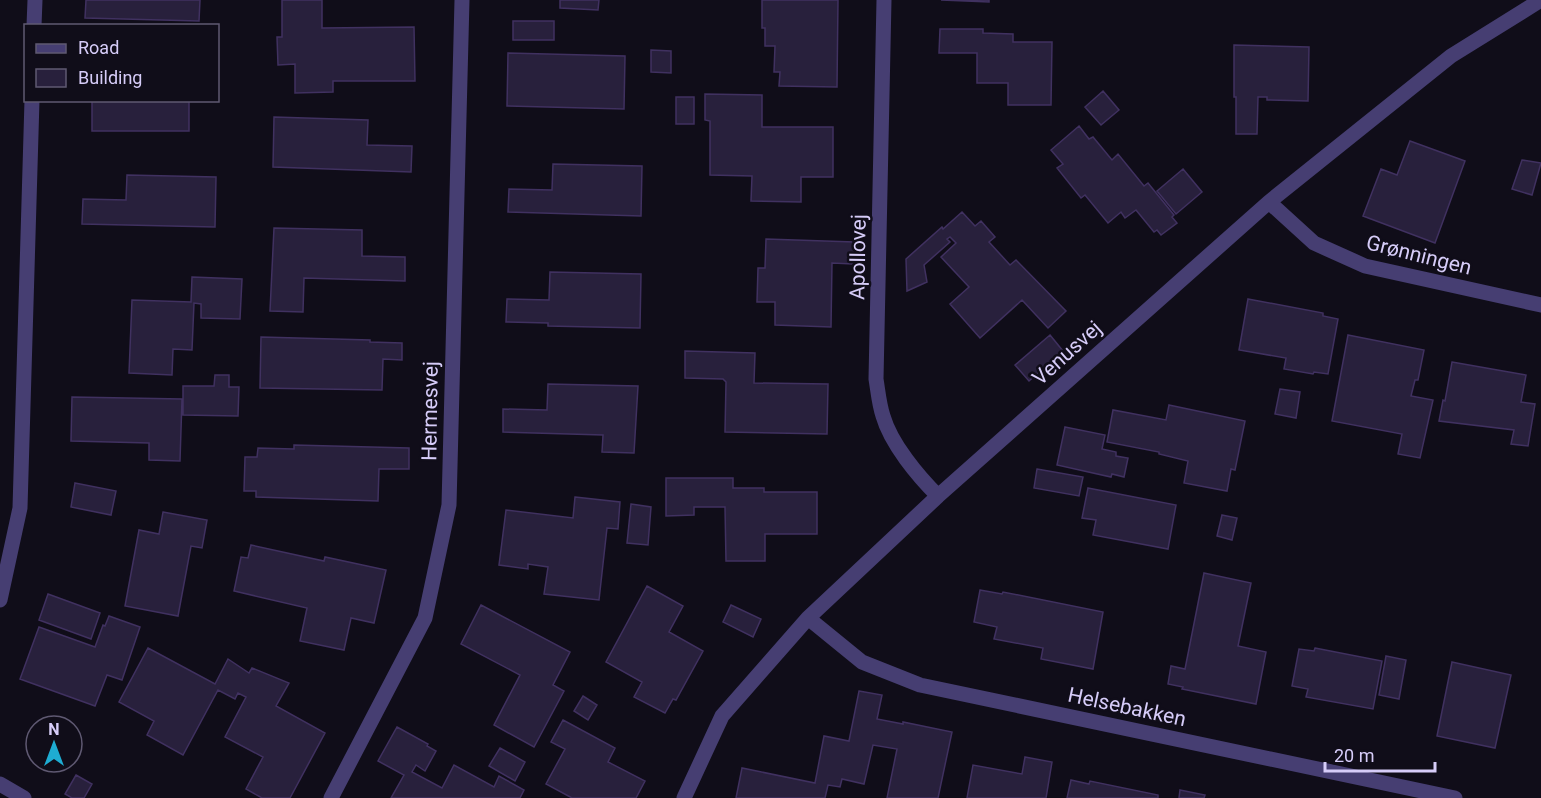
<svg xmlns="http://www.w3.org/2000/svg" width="1541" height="798" font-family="Roboto,sans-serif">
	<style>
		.building { fill: #28203c; stroke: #403160; stroke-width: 1.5 }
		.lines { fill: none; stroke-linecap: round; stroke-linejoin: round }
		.minor { stroke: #463e72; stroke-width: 15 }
		.labels { text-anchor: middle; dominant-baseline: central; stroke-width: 5; stroke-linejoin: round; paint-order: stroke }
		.street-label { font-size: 21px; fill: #d6ccf8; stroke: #100d19 }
	</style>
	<rect width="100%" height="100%" fill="#100d19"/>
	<!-- building -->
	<path class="building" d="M 86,0 L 200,0 L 199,21 L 85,18 Z
		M 282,0 L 322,0 L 322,28 L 414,27 L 415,81 L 333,81 L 333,92 L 295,93 L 295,64 L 278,65 L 277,37 L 282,37 Z
		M 560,0 L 599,0 L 598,10 L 560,8 Z
		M 762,0 L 838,0 L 837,87 L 779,86 L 780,72 L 774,72 L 775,46 L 765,46 L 765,28 L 762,28 Z
		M 941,0 L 989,0 L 989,2 Z
		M 513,21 L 554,21 L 554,40 L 513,40 Z
		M 940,29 L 983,29 L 983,33 L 1013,34 L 1013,42 L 1052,42 L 1051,105 L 1008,105 L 1008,83 L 977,83 L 977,53 L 939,53 Z
		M 1234,45 L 1309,47 L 1308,101 L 1267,100 L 1267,97 L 1258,97 L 1257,134 L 1236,134 L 1236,97 L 1234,97 Z
		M 651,50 L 671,51 L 671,73 L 651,72 Z
		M 508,53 L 625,56 L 624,109 L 507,106 Z
		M 1103,91 L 1119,110 L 1101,125 L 1085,107 Z
		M 705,94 L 762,95 L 762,127 L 833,127 L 833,177 L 801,177 L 801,202 L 751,201 L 752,176 L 710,175 L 710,121 L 705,120 Z
		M 676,97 L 694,97 L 694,124 L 676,124 Z
		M 92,100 L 189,100 L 189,131 L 92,131 Z
		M 274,117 L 368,120 L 367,145 L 412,146 L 411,172 L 273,167 Z
		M 1079,126 L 1089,139 L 1093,137 L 1112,160 L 1118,154 L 1144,186 L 1148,183 L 1174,215 L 1172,217 L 1177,223 L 1161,235 L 1157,230 L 1154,232 L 1136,210 L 1125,218 L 1121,212 L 1108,223 L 1085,195 L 1081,198 L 1057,168 L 1063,164 L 1051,150 Z
		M 1410,141 L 1465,161 L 1435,243 L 1363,216 L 1381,169 L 1397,175 Z
		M 1522,160 L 1541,163 L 1532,195 L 1512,189 Z
		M 553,164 L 642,166 L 641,216 L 508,212 L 509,189 L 552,190 Z
		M 1183,169 L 1202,192 L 1176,214 L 1157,191 Z
		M 127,175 L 216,177 L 215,227 L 82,224 L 83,199 L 126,200 Z
		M 962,212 L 975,226 L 981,221 L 995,237 L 989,242 L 1010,265 L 1016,260 L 1066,311 L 1048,328 L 1022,300 L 980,338 L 950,304 L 969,287 L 941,257 L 956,243 L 950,237 L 947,239 L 950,242 L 924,265 L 927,282 L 907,291 L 906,259 L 942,227 L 943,229 Z
		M 274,228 L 362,230 L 362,256 L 405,257 L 405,281 L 304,278 L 303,312 L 270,311 Z
		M 766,239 L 854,242 L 853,264 L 832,263 L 831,327 L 775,325 L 775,302 L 757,302 L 758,268 L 765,268 Z
		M 550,272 L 641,274 L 640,328 L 548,326 L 548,323 L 506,322 L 507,299 L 549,300 Z
		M 192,277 L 242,279 L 240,319 L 201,318 L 201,304 L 194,303 L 192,350 L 173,349 L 172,375 L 129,373 L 132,300 L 191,302 Z
		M 1248,299 L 1323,313 L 1323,316 L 1338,319 L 1328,374 L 1314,372 L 1313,374 L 1284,369 L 1286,358 L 1239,350 Z
		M 1050,335 L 1063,351 L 1029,381 L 1015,365 Z
		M 1348,335 L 1424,350 L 1418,380 L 1415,380 L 1411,396 L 1433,400 L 1420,458 L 1398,454 L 1402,434 L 1332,421 Z
		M 261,337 L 370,340 L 370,342 L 402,343 L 402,360 L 383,359 L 382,390 L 260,388 Z
		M 685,351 L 755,353 L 754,383 L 828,384 L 827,434 L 725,432 L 726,382 L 723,379 L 685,378 Z
		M 1452,362 L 1526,375 L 1521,402 L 1535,404 L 1528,446 L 1511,444 L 1514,430 L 1439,421 L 1443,400 L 1445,401 Z
		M 215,375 L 229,375 L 229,387 L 239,387 L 238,416 L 183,415 L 183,386 L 214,386 Z
		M 548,384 L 638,386 L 634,453 L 602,452 L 603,435 L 503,432 L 503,409 L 547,410 Z
		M 1280,389 L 1300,392 L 1296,418 L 1275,414 Z
		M 72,397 L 182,399 L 180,461 L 149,460 L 149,443 L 71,441 Z
		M 1169,405 L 1245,421 L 1235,470 L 1231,469 L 1227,491 L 1184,483 L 1188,461 L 1159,454 L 1159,452 L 1107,442 L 1113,410 L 1166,420 Z
		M 1065,427 L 1105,435 L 1102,449 L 1116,452 L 1116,456 L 1128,458 L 1124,477 L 1112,474 L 1111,477 L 1057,465 Z
		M 294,445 L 409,448 L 409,469 L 379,469 L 378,501 L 256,497 L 256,491 L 244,491 L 245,457 L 257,457 L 258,448 L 294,449 Z
		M 1037,469 L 1083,477 L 1079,496 L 1034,488 Z
		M 666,478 L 733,478 L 733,488 L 764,488 L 764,492 L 817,492 L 817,534 L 765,534 L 765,561 L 726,561 L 725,507 L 694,507 L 694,515 L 666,516 Z
		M 75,483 L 116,491 L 111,515 L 71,507 Z
		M 1088,488 L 1176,505 L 1168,549 L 1093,535 L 1096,520 L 1082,518 Z
		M 575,497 L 620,502 L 618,529 L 607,528 L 599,600 L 544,594 L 548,567 L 528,564 L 528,569 L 499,565 L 506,510 L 573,518 Z
		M 631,504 L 651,507 L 648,545 L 627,543 Z
		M 163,512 L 207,520 L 202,548 L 191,546 L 178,616 L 125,606 L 139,530 L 159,534 Z
		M 1222,515 L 1237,518 L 1232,540 L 1217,536 Z
		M 251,545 L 324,561 L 325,557 L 386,570 L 374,623 L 351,618 L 344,650 L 300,641 L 307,608 L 234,591 L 241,557 L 248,558 Z
		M 1204,573 L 1251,583 L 1238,646 L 1266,652 L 1256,704 L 1182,689 L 1183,687 L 1168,684 L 1171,666 L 1185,669 Z
		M 647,586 L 683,606 L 669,632 L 703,651 L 676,700 L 673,699 L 665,713 L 634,697 L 642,682 L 606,662 Z
		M 980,590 L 1002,594 L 1003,592 L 1103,612 L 1093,669 L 1041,659 L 1043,648 L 994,639 L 997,627 L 974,622 Z
		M 48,594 L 100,613 L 91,639 L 39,620 Z
		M 481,605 L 570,652 L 553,685 L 564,691 L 534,747 L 494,725 L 520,675 L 461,644 Z
		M 731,605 L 761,619 L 753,637 L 723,622 Z
		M 109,616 L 140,627 L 122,680 L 107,675 L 95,706 L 20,679 L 39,627 L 95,647 L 103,625 L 105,626 Z
		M 148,648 L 215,684 L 228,659 L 249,673 L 252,668 L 289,683 L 276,706 L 325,733 L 290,798 L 262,798 L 246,789 L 263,757 L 225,737 L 246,697 L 238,693 L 235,699 L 218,690 L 183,755 L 147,735 L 154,721 L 119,702 Z
		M 1315,648 L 1382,661 L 1373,709 L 1306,697 L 1308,689 L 1292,686 L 1299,649 L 1314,651 Z
		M 1386,656 L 1406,660 L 1399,699 L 1379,695 Z
		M 1452,662 L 1511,675 L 1495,748 L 1437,736 Z
		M 859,691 L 882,695 L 877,719 L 903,724 L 903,722 L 952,732 L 938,798 L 887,798 L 897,749 L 873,745 L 864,784 L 842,779 L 840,787 L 828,785 L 825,798 L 736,798 L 742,768 L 815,783 L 824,736 L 849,741 Z
		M 583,696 L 597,705 L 588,720 L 574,711 Z
		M 563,720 L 615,748 L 608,762 L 645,781 L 636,798 L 572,798 L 546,784 L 565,749 L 551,742 Z
		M 397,727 L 428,744 L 427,746 L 436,751 L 425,771 L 416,765 L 412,772 L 442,788 L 454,765 L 494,787 L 499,776 L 524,790 L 520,798 L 391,798 L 404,775 L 378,761 Z
		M 500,748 L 525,762 L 515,781 L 489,766 Z
		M 1025,757 L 1052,762 L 1046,798 L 967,798 L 973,765 L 1022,774 Z
		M 76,775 L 92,784 L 84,798 L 72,798 L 65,794 Z
		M 1071,780 L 1089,784 L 1090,781 L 1158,795 L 1158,798 L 1067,798 Z
		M 1180,790 L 1205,795 L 1204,798 L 1179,798 Z"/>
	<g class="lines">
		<!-- minor -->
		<path class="minor" d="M 884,0 L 876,379 C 878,391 879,404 883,416 C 891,444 918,476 938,496
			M 34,26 L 35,0
			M 1269,202 L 1314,243 L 1365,266 L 1541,305
			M 0,600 L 20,508 L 32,100
			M 808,618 L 862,662 L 920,685 L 1455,798
			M 0,784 L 24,798
			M 331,798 L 425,618 L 449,505 L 462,0
			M 684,798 L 722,716 L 808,618 L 938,496 L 1269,202 L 1451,56 L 1541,0"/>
	</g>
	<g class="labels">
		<!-- street labels -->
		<g class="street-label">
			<text transform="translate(1419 255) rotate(14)">Grønningen</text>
			<text transform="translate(858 257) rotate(-89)">Apollovej</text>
			<text transform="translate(1067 353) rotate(-42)">Venusvej</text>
			<text transform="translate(430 411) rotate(-89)">Hermesvej</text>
			<text transform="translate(1127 707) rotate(12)">Helsebakken</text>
		</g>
	</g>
	<!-- legend -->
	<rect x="24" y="24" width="195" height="78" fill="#100d19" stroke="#5f5972" stroke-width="1.5"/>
	<rect x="36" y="44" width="30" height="9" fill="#463e72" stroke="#5f5972" stroke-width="1.5"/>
	<text x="78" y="54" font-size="18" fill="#d6ccf8">Road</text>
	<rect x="36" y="69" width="30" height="18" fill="#28203c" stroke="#5f5972" stroke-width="1.5"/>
	<text x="78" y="84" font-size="18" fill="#d6ccf8">Building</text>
	<!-- north arrow -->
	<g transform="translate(54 744)"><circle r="28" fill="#100d19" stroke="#5f5972" stroke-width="1.5"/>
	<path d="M0-4.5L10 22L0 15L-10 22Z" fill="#1eacd2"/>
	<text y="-9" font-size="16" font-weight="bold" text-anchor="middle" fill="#d6ccf8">N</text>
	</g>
	<!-- scale -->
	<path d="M1325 762v9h110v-9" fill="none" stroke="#d6ccf8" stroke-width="3"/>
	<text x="1334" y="762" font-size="18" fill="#d6ccf8" stroke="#100d19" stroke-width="4.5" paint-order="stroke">20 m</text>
</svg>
